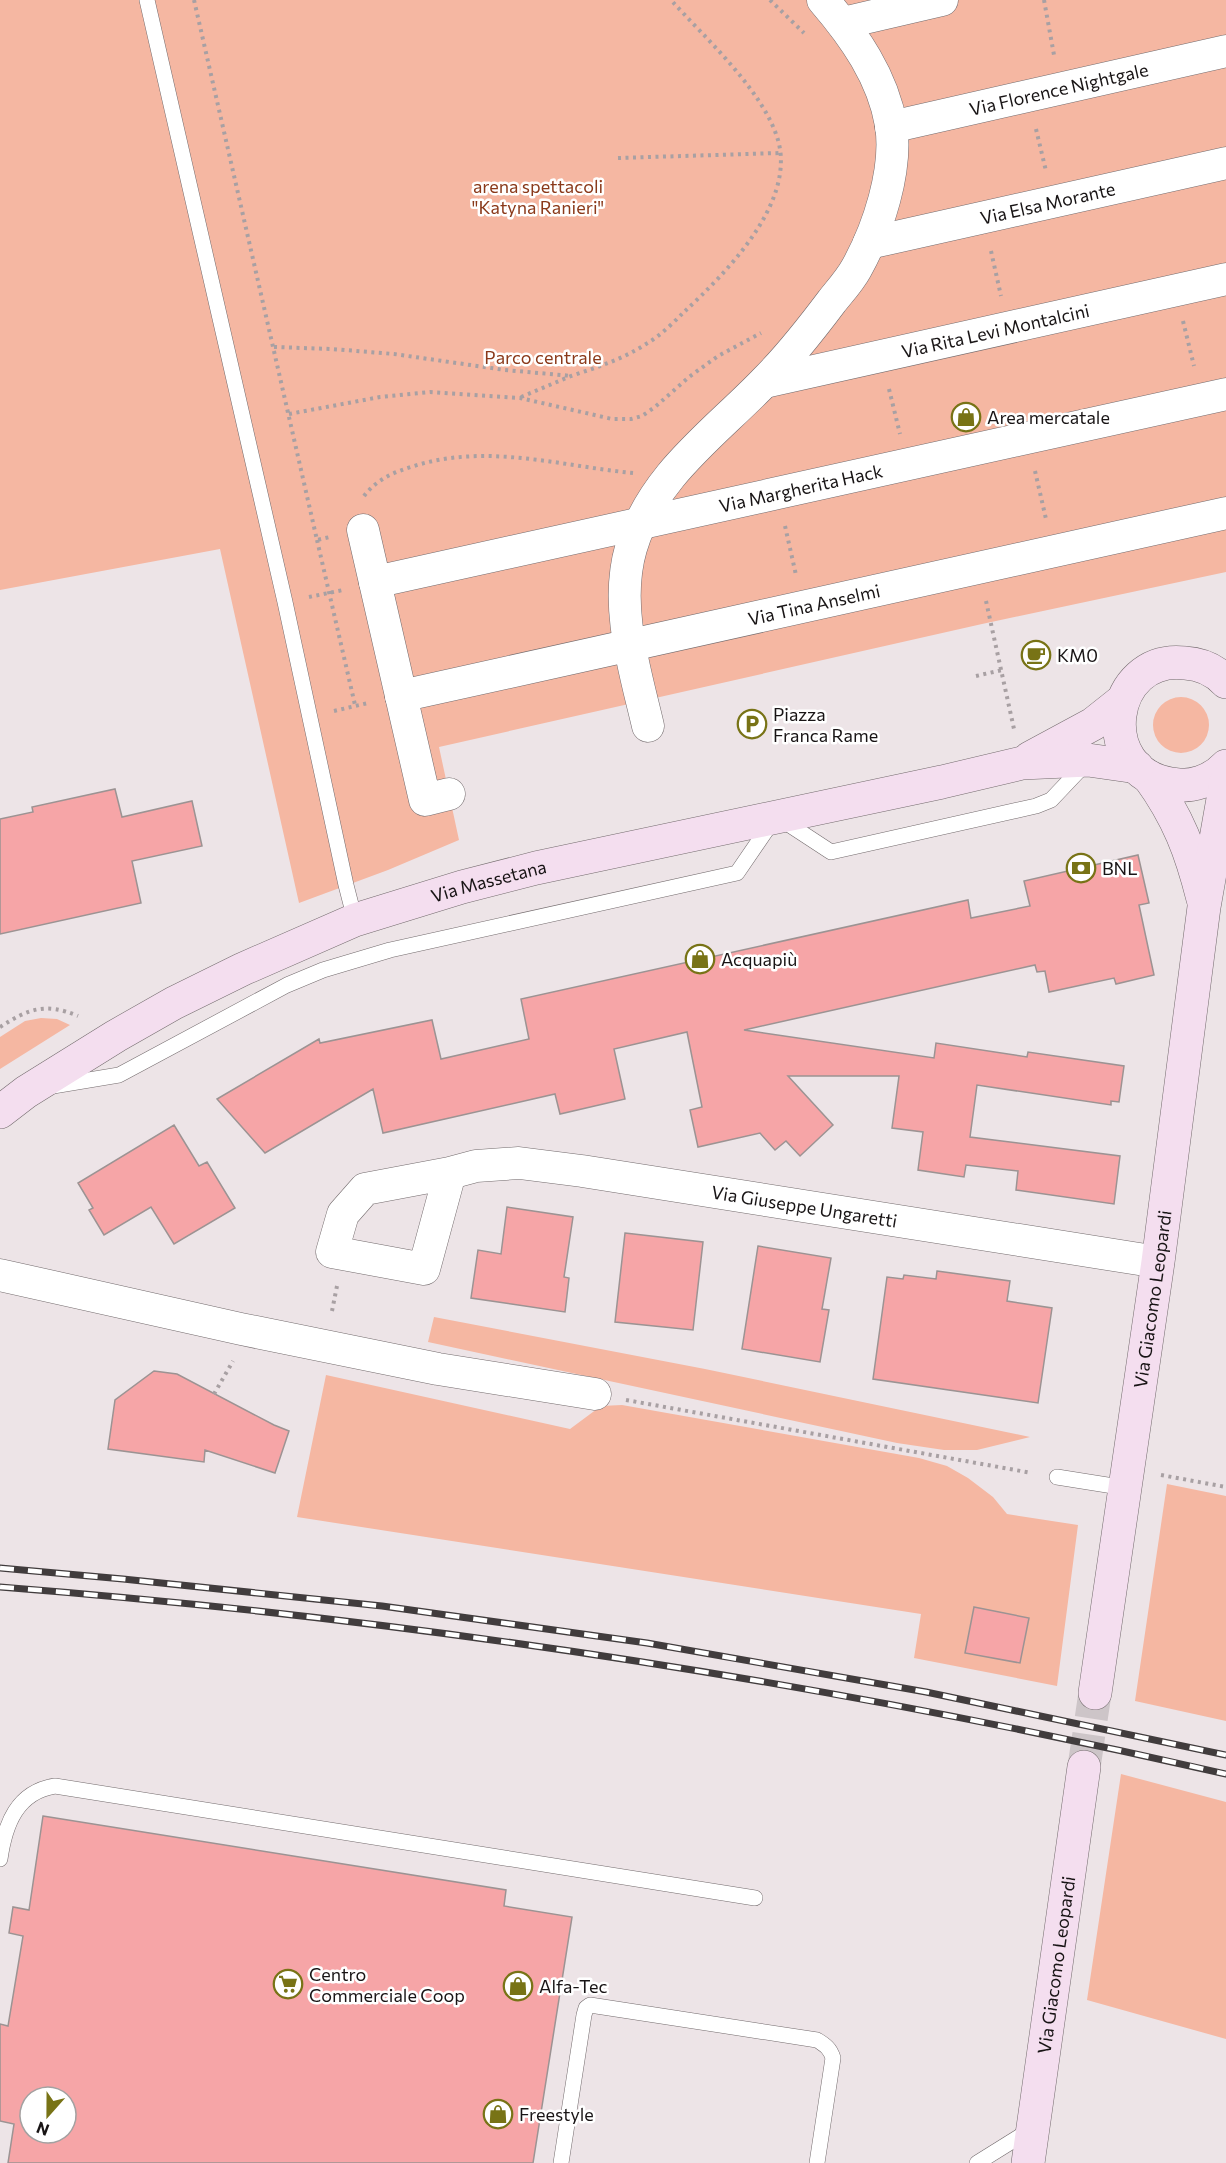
<svg xmlns="http://www.w3.org/2000/svg" width="1226" height="2163" font-family="Commissioner,sans-serif">
	<style>
		.green { fill: #f5b7a2 }
		.building { fill: #f6a5a7; stroke: #9c9393; stroke-width: 1.5; fill-rule: evenodd }
		.lines { fill: none; stroke-linecap: round; stroke-linejoin: round }
		.secondary-tunnel { stroke: #cdc5c8; stroke-width: 33; stroke-dasharray: 33 16; stroke-linecap: butt }
		.lane-casing { stroke: #736b6d; stroke-width: 16 }
		.street-casing { stroke: #736b6d; stroke-width: 33 }
		.secondary-casing { stroke: #736b6d; stroke-width: 34 }
		.path { stroke: #a8a0a3; stroke-width: 4; stroke-dasharray: 3 4.5; stroke-linecap: butt }
		.lane { stroke: #fff; stroke-width: 15 }
		.street { stroke: #fff; stroke-width: 32 }
		.secondary { stroke: #f4deef; stroke-width: 33 }
		.rail-casing { stroke: #413c3d; stroke-width: 7 }
		.rail { stroke: #fff; stroke-width: 4.5; stroke-dasharray: 14; stroke-linecap: butt }
		.labels { text-anchor: middle; dominant-baseline: central; stroke-width: 5; stroke-linejoin: round; paint-order: stroke }
		.street-label { font-size: 18px; fill: #181415; stroke: #fff }
		.park-label { font-size: 18px; fill: #8a391a; stroke: #fff }
		.poi-label { font-size: 18px; fill: #181415; stroke: #fff; text-anchor: start }
	</style>
	<rect width="100%" height="100%" fill="#ede4e7"/>
	<!-- green -->
	<path class="green" d="M 0,0 L 1226,0 L 1226,572 L 982,624 L 439,747 L 459,840 L 388,870 L 299,903 L 220,549 L 0,590 Z
		M1153 725a28 28 0 1 1 56 0a28 28 0 1 1-56 0Z
		M 41,1018 L 57,1019 L 70,1025 L 0,1069 L 0,1037 L 25,1021 Z
		M 434,1317 L 705,1369 L 1030,1437 L 977,1450 L 944,1450 L 897,1443 L 428,1342 Z
		M 326,1375 L 570,1429 L 601,1406 L 622,1405 L 919,1458 L 947,1466 L 968,1478 L 993,1497 L 1007,1514 L 1078,1525 L 1057,1686 L 914,1658 L 921,1614 L 297,1517 Z
		M 1167,1484 L 1226,1496 L 1226,1721 L 1135,1701 Z
		M 1121,1774 L 1226,1802 L 1226,2039 L 1087,2000 Z"/>
	<!-- building -->
	<path class="building" d="M 115,789 L 122,817 L 192,801 L 202,846 L 132,861 L 141,903 L 0,934 L 0,819 L 33,812 L 32,807 Z
		M 1138,855 L 1149,903 L 1139,905 L 1154,975 L 1116,984 L 1114,978 L 1049,992 L 1045,971 L 1037,972 L 1035,965 L 744,1030 L 934,1058 L 936,1043 L 1027,1057 L 1028,1052 L 1124,1066 L 1119,1102 L 1111,1101 L 1111,1105 L 977,1085 L 970,1137 L 1120,1156 L 1114,1204 L 1016,1190 L 1018,1171 L 966,1165 L 964,1177 L 918,1170 L 923,1132 L 892,1128 L 899,1076 L 788,1076 L 833,1125 L 800,1156 L 786,1141 L 775,1150 L 760,1133 L 698,1147 L 690,1110 L 702,1107 L 687,1032 L 614,1049 L 625,1099 L 560,1114 L 555,1094 L 383,1133 L 373,1089 L 265,1153 L 217,1099 L 319,1039 L 320,1043 L 432,1020 L 441,1059 L 529,1039 L 521,999 L 968,900 L 971,918 L 1030,906 L 1024,881 Z
		M 174,1125 L 199,1166 L 207,1162 L 235,1208 L 174,1244 L 151,1207 L 104,1235 L 89,1210 L 93,1208 L 78,1183 Z
		M 507,1207 L 573,1217 L 564,1277 L 569,1278 L 565,1312 L 471,1298 L 478,1250 L 501,1254 Z
		M 625,1233 L 703,1242 L 693,1330 L 615,1322 Z
		M 758,1246 L 831,1258 L 822,1309 L 829,1310 L 820,1362 L 742,1349 Z
		M 937,1271 L 1010,1281 L 1007,1301 L 1052,1308 L 1038,1403 L 873,1379 L 887,1277 L 903,1279 L 904,1275 L 936,1279 Z
		M 154,1371 L 177,1374 L 274,1425 L 289,1431 L 275,1473 L 205,1450 L 204,1462 L 108,1449 L 115,1400 Z
		M 974,1607 L 1029,1618 L 1020,1663 L 965,1653 Z
		M 43,1816 L 506,1890 L 504,1906 L 572,1917 L 533,2163 L 8,2163 L 14,2124 L 0,2121 L 0,2024 L 8,2026 L 23,1936 L 9,1933 L 13,1907 L 29,1910 ZM 30,2097 L 66,2097 L 66,2133 L 30,2133 Z"/>
	<g class="lines">
		<!-- secondary-tunnel -->
		<path class="secondary-tunnel" d="M 1084,1767 L 1095,1693"/>
		<!-- lane casing -->
		<g class="lane-casing">
			<path id="lane" d="M 147,0 L 285,602 L 346,885 L 355,920
				M 53,1086 L 119,1075 L 287,985 L 323,970 L 390,950 L 737,873 L 776,816 L 831,852 L 1036,806 L 1051,800 L 1086,763
				M 1057,1477 L 1126,1488
				M 0,1859 C 5,1824 17,1792 55,1786 L 755,1898
				M 561,2163 L 584,2015 L 586,2008 L 590,2005 L 817,2040 C 825,2045 830,2048 833,2058 L 817,2163
				M 977,2163 L 1030,2130"/>
		</g>
		<!-- street casing -->
		<g class="street-casing">
			<g id="street">
				<path d="M 843,23 L 942,0"/>
				<path id="s1" d="M 891,127 L 1226,51"/>
				<path id="s2" d="M 869,243 L 1226,163"/>
				<path id="s3" d="M 765,382 L 1226,279"/>
				<path d="M 363,530 L 425,800 L 449,794"/>
				<path id="s4" d="M 375,582 L 1226,394"/>
				<path id="s5" d="M 401,696 L 1226,513"/>
				<path d="M 648,726 C 635,670 614,606 631,548 C 652,476 715,433 765,381 C 790,356 811,329 832,301 C 840,291 850,280 856,269 C 878,230 898,170 891,125 C 883,77 854,36 823,0"/>
				<path id="s6" d="M 450,1173 L 424,1269 L 332,1252 L 343,1214 L 365,1189 L 450,1173 L 476,1166 L 519,1163 L 582,1171 L 1158,1262"/>
				<path d="M 0,1275 L 241,1329 L 438,1369 L 595,1394"/>
			</g>
		</g>
		<!-- secondary casing -->
		<g class="secondary-casing">
			<g id="secondary">
				<path d="M 1226,682 C 1215,670 1201,664 1185,663 C 1108,654 1093,772 1171,784 C 1191,788 1212,781 1226,766"/>
				<path d="M 1030,758 L 1093,724 L 1122,701"/>
				<path d="M 1149,777 C 1178,817 1191,851 1203,899"/>
				<path id="s7" d="M 0,1112 L 26,1092 L 116,1036 L 174,1003 L 243,969 L 355,920 L 462,887 L 536,868 L 942,782 L 1022,763 L 1088,760 L 1137,767"/>
				<path id="s8" d="M 1095,1693 L 1158,1262 L 1204,907 L 1226,782"/>
				<path id="s9" d="M 1028,2163 L 1084,1767"/>
			</g>
		</g>
		<!-- path -->
		<path class="path" d="M 194,0 L 317,540 L 330,537
			M 770,0 L 804,33
			M 1044,0 L 1054,55
			M 1036,129 L 1046,171
			M 618,158 L 780,153
			M 991,251 L 1001,296
			M 1183,321 L 1194,366
			M 274,347 L 332,349 L 394,354 L 505,370 L 572,376
			M 889,389 L 900,434
			M 521,397 C 538,390 554,383 571,376 C 598,367 623,359 646,344 C 660,336 673,323 684,312 C 726,273 796,203 778,140 C 763,90 706,39 671,0
			M 289,414 L 380,397 L 430,392 L 520,398 L 612,419 L 631,419 L 642,416 L 655,407 L 689,377 L 718,356 L 761,333
			M 1035,471 L 1046,519
			M 364,496 C 377,479 394,472 414,466 C 487,443 560,466 633,473
			M 785,526 L 796,575
			M 317,540 L 355,705
			M 309,597 L 343,590
			M 986,601 L 1014,729
			M 976,676 L 1002,670
			M 334,711 L 368,703
			M 0,1027 C 28,1009 45,1002 78,1016
			M 332,1311 L 337,1286
			M 214,1394 L 233,1361
			M 626,1400 L 1032,1473
			M 1161,1475 L 1226,1487"/>
		<!-- lane -->
		<use href="#lane" class="lane"/>
		<!-- street -->
		<use href="#street" class="street"/>
		<!-- secondary -->
		<use href="#secondary" class="secondary"/>
		<!-- rail casing -->
		<g class="rail-casing">
			<path id="rail" d="M 0,1568 L 123,1579 L 382,1606 L 647,1643 L 926,1692 L 1226,1755
				M 0,1587 C 413,1619 822,1682 1226,1774"/>
		</g>
		<!-- rail -->
		<use href="#rail" class="rail"/>
	</g>
	<!-- icons -->
	<defs>
		<g id="shop-ring" transform="scale(1.5)"><circle r="9.5" fill="#fff" stroke="#787316" stroke-width="1.5"/><path d="M-5-2.5h2.3a2.7 3.5 0 0 1 5.4 0H5L5.5 6h-11ZM-1.5-2.5h3a1.5 2.3 0 0 0-3 0Z" fill="#787316"/></g>
		<g id="cafe-ring" transform="scale(1.5)"><circle r="9.5" fill="#fff" stroke="#787316" stroke-width="1.5"/><path d="M-5.5-4.5H6V0H3Q3 3.5 0 3.5H-2.5Q-5.5 3.5-5.5 0ZM3-3.2v2h1.7v-2ZM-6 4.5H4V6H-6Z" fill="#787316"/></g>
		<g id="parking-ring" transform="scale(1.5)"><circle r="9.5" fill="#fff" stroke="#787316" stroke-width="1.5"/><path d="M-3.5-5.5H1a3.5 3.5 0 0 1 0 7H-1V5.5H-3.5ZM-1-3.4V-.6H.8a1.4 1.4 0 0 0 0-2.8Z" fill="#787316"/></g>
		<g id="bank-ring" transform="scale(1.5)"><circle r="9.5" fill="#fff" stroke="#787316" stroke-width="1.5"/><path d="M-6-4H6V4H-6ZM0-2.3a2.3 2.3 0 1 0 0 4.6a2.3 2.3 0 1 0 0-4.6Z" fill="#787316"/></g>
		<g id="supermarket-ring" transform="scale(1.5)"><circle r="9.5" fill="#fff" stroke="#787316" stroke-width="1.5"/><path d="M-6-5.5h2.5l.6 2H6L4.5 2H-2.5L-4.4-4H-6ZM-1.5 3.2a1.3 1.3 0 1 0 .1 0ZM3 3.2a1.3 1.3 0 1 0 .1 0Z" fill="#787316"/></g>
	</defs>
	<g fill-rule="evenodd">
		<use href="#shop-ring" x="966" y="417"/>
		<use href="#cafe-ring" x="1036" y="655"/>
		<use href="#parking-ring" x="752" y="724"/>
		<use href="#bank-ring" x="1081" y="868"/>
		<use href="#shop-ring" x="700" y="959"/>
		<use href="#supermarket-ring" x="288" y="1984"/>
		<use href="#shop-ring" x="518" y="1986"/>
		<use href="#shop-ring" x="498" y="2114"/>
	</g>
	<g class="labels">
		<!-- street labels -->
		<g class="street-label">
			<text stroke="none"><textPath href="#s1" startOffset="172">Via Florence Nightgale</textPath></text>
			<text stroke="none"><textPath href="#s2" startOffset="183">Via Elsa Morante</textPath></text>
			<text stroke="none"><textPath href="#s3" startOffset="236">Via Rita Levi Montalcini</textPath></text>
			<text stroke="none"><textPath href="#s4" startOffset="436">Via Margherita Hack</textPath></text>
			<text stroke="none"><textPath href="#s5" startOffset="423">Via Tina Anselmi</textPath></text>
			<text stroke="none"><textPath href="#s7" startOffset="544">Via Massetana</textPath></text>
			<text stroke="none"><textPath href="#s6" startOffset="711">Via Giuseppe Ungaretti</textPath></text>
			<text stroke="none"><textPath href="#s8" startOffset="398">Via Giacomo Leopardi</textPath></text>
			<text stroke="none"><textPath href="#s9" startOffset="200">Via Giacomo Leopardi</textPath></text>
		</g>
		<!-- park labels -->
		<g class="park-label">
			<text x="538" y="186">arena spettacoli<tspan x="538" dy="21">"Katyna Ranieri"</tspan></text>
			<text x="543" y="357">Parco centrale</text>
		</g>
		<!-- poi labels -->
		<g class="poi-label">
			<text x="987" y="417">Area mercatale</text>
			<text x="1057" y="655">KM0</text>
			<text x="773" y="714">Piazza<tspan x="773" dy="21">Franca Rame</tspan></text>
			<text x="1102" y="868">BNL</text>
			<text x="721" y="959">Acquapiù</text>
			<text x="309" y="1974">Centro<tspan x="309" dy="21">Commerciale Coop</tspan></text>
			<text x="539" y="1986">Alfa-Tec</text>
			<text x="519" y="2114">Freestyle</text>
		</g>
	</g>
	<!-- north arrow -->
	<g transform="translate(48 2115) rotate(201)"><circle r="28" fill="#ffffff" stroke="#a3a1a1" stroke-width="1.5"/>
	<path d="M0-4.5L10 22L0 15L-10 22Z" fill="#787316"/>
	<text y="-9" font-size="16" font-weight="bold" text-anchor="middle" fill="#181415">N</text>
	</g>
</svg>
